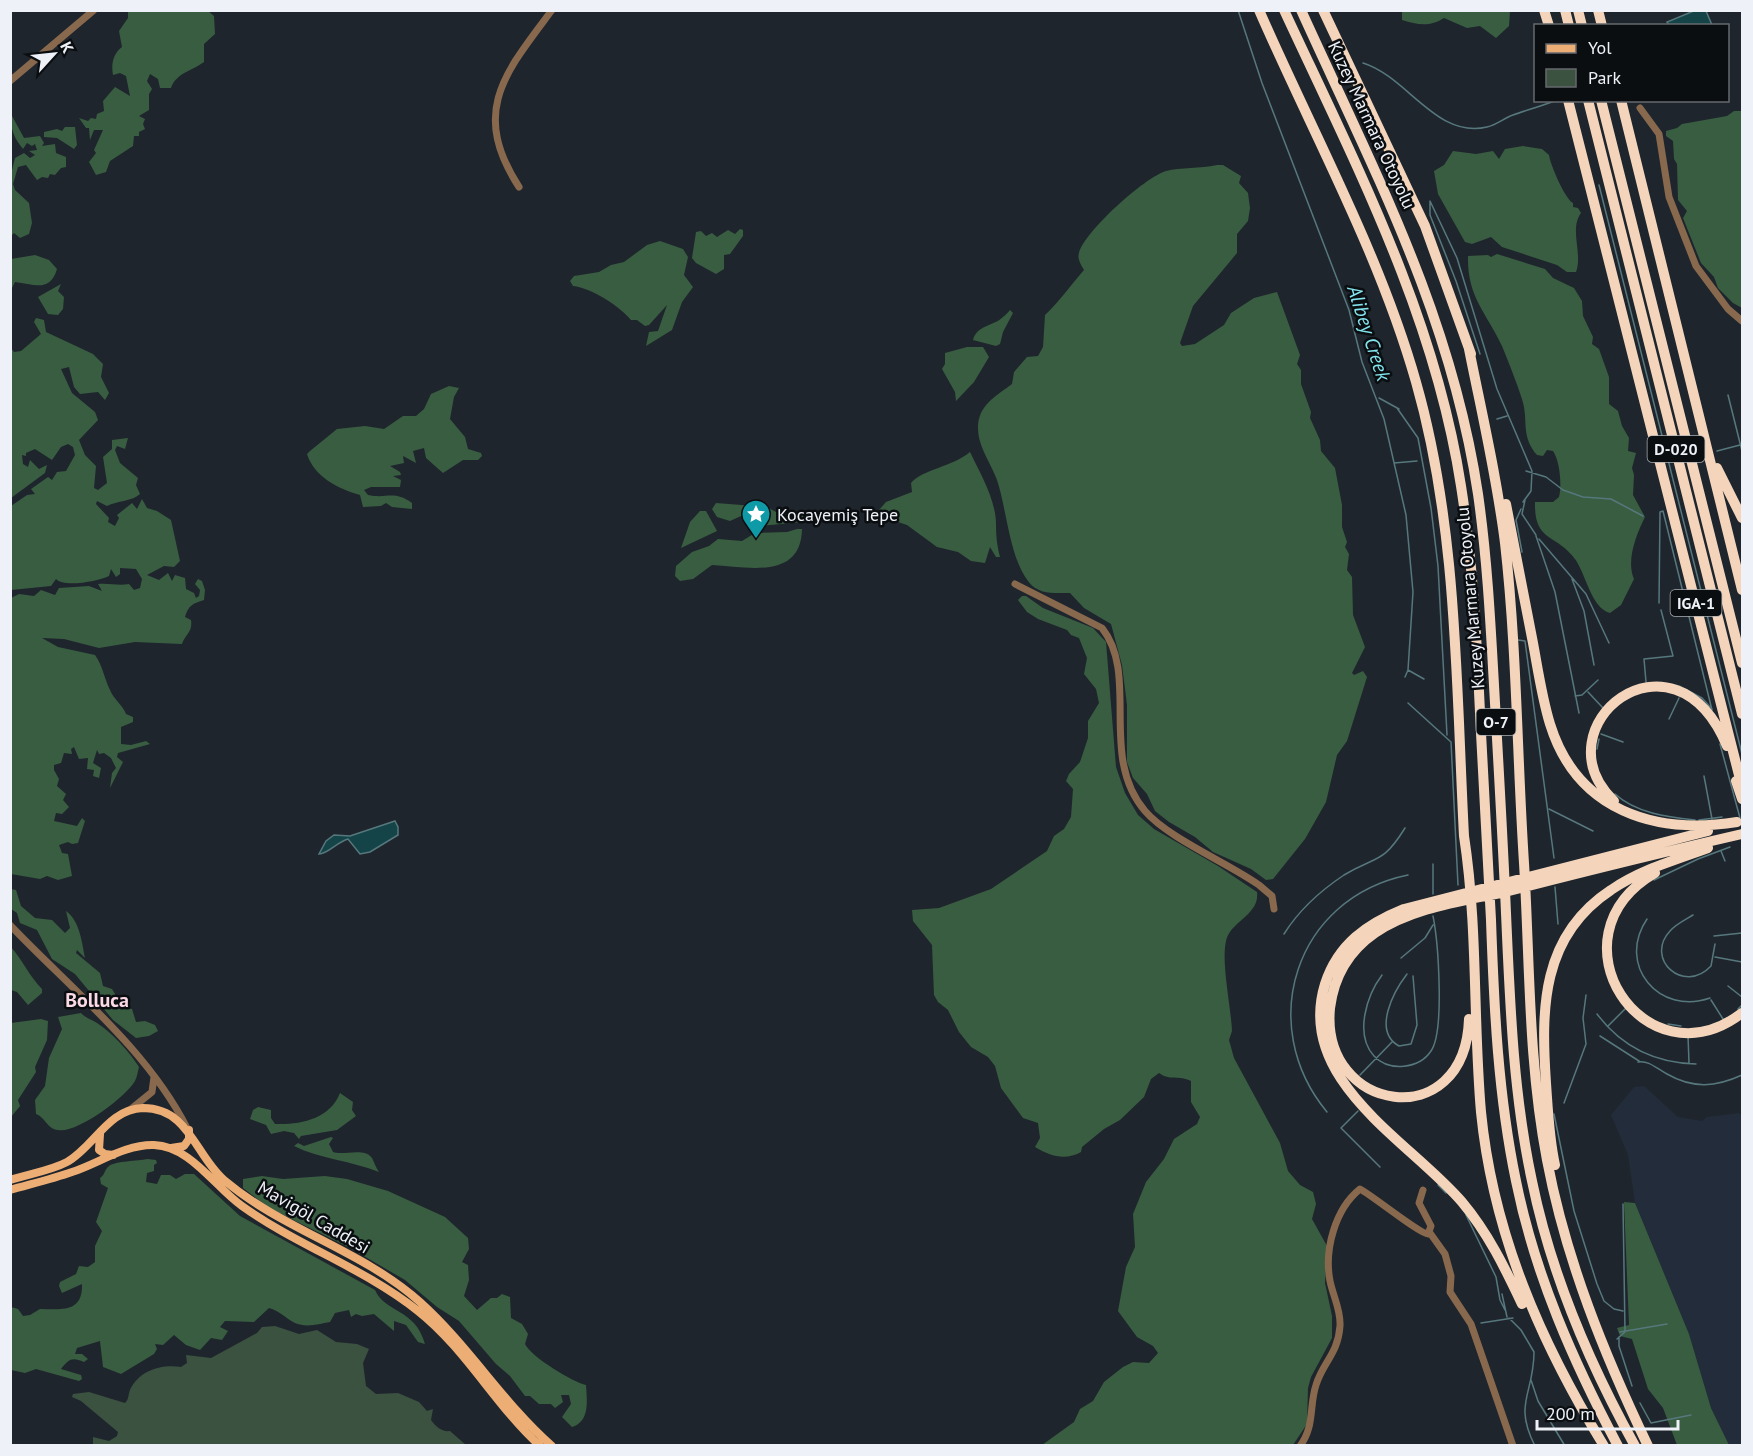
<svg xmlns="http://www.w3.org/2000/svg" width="1753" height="1456" font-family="'PT Sans',sans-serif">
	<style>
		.built { fill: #232c3a }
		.green { fill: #3b5240 }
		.forest { fill: #385d41 }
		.water { fill: #154448; stroke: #56787d; stroke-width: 1.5 }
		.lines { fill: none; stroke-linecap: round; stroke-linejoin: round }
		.stream { stroke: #56787d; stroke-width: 1.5 }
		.minor { stroke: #88694e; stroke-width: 7 }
		.major { stroke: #edae75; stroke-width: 8 }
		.highway { stroke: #f4d5bb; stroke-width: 10 }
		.labels { text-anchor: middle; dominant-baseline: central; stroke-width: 5; stroke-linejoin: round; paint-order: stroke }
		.shield { fill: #0b0e11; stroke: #aaaeb3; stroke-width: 1.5 }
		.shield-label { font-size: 16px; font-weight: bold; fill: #eef2f8 }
		.street-label { font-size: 18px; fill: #eef2f8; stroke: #0b0e11 }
		.poi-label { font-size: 18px; fill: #eef2f8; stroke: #0b0e11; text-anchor: start }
		.water-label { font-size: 20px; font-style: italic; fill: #84e5ef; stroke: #0b0e11 }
		.neighbourhood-label { font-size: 20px; font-weight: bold; fill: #fbdae6; stroke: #0b0e11 }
	</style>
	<rect width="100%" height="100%" fill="#1f252d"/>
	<!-- built -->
	<path class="built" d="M 1644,1086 L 1678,1117 L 1702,1121 L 1707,1117 L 1739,1113 L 1742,1116 L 1742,1445 L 1729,1445 L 1711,1408 L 1689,1334 L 1635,1203 L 1628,1155 L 1611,1115 L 1634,1087 Z"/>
	<!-- green -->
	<path class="green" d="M 275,1326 L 299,1334 L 317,1330 L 336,1342 L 357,1344 L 369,1349 L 363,1363 L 366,1386 L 376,1394 L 398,1393 L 419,1402 L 427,1411 L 433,1409 L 431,1420 C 436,1427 442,1432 450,1431 L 466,1445 L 93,1445 L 93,1437 L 109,1441 L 117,1436 L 118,1432 L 81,1401 L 72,1397 L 73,1394 L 89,1392 L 125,1403 C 129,1399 128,1395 130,1390 C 139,1371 160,1364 181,1367 L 187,1363 L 186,1355 L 211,1358 L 257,1333 L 262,1327 Z"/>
	<!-- forest -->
	<path class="forest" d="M 128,11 L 208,11 L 214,16 L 215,34 L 204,44 L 204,62 C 192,71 176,73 171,88 L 160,88 L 158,79 L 150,74 L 147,81 L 152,89 L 149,94 L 149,110 L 139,116 L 145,119 L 143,124 L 145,129 L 139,132 L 139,136 L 134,136 L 133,146 L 110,161 L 106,172 L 96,175 L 89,162 L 96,153 L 94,150 L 103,130 L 94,130 L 90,140 L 89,128 L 86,128 L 79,118 L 88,121 L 91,118 L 96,119 L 97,114 L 104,111 L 103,101 L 115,87 L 130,96 L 126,76 L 120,73 L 113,75 C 111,64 113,54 122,47 L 119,31 L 128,18 Z
		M 1402,11 L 1510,11 L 1509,26 L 1496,38 L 1480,26 L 1467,28 L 1444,18 C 1430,27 1418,25 1402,20 Z
		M 1734,111 L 1742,111 L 1742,308 L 1733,303 L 1718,288 L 1714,277 L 1701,263 L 1683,218 L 1687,211 L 1678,200 L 1677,164 L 1674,159 L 1673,141 L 1666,136 L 1666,131 L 1677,128 L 1682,124 L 1727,116 Z
		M 11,114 L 24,138 L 40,136 L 44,143 L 42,146 L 55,144 L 56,153 L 66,157 L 66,167 L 61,168 L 55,175 L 50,174 L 48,178 L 42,177 L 37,180 L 26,165 L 18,167 L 13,184 L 15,190 L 29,203 L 32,223 L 29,234 L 20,238 L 14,233 L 11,236 L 11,174 L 15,158 L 24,153 L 30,158 L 35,155 L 29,151 L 37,150 L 35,144 L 32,146 L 27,143 L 23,149 C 14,138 10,129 11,114 Z
		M 65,127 L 75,127 L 77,145 L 74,149 L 57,138 L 44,137 L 44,132 L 57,129 L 62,131 Z
		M 1523,146 L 1542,149 L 1549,155 C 1550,164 1565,199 1573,203 L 1573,207 L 1578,208 L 1581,213 C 1569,230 1583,253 1576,272 L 1567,272 L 1557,265 L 1502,247 L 1491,237 L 1472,244 L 1465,242 L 1438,194 L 1434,171 L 1444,165 L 1453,151 L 1476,154 L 1493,151 L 1499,159 L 1505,149 Z
		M 1217,165 L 1223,165 L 1241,176 L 1239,183 L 1248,193 L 1250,208 L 1248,221 L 1237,234 L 1237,253 L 1193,306 L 1180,343 L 1182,346 L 1195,344 L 1224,325 L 1231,313 L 1254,298 L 1277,292 L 1300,355 L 1297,364 L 1301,370 L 1301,384 L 1311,412 L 1310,418 L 1320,440 L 1321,451 L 1335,468 L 1342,505 L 1342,527 L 1347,542 L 1345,547 L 1349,554 L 1347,570 L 1352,577 L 1353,615 L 1365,647 L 1352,673 L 1354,675 L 1363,671 L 1367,677 L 1347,741 L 1337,755 L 1326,802 L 1305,839 L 1273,879 L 1266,880 L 1251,869 L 1213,852 L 1195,837 L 1169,822 L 1155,811 L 1147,794 L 1133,778 L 1127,762 L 1127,705 L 1122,665 L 1111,624 L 1084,608 L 1070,593 C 1054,593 1038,595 1028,581 C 1009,556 1007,510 997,480 C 991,463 978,447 978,428 C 978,405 996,396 1012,384 L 1014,372 L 1027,357 L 1038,356 L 1043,347 L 1045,315 C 1060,301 1070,286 1084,270 C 1081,265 1077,259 1079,253 C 1084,232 1145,177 1166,171 C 1181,167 1200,169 1217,165 Z
		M 740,229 L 743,230 L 743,236 L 730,254 L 724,255 L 724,269 L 716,274 L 696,263 L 692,258 L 696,232 L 701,231 L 706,236 L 712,233 L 717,237 L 728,230 L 735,234 Z
		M 660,241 L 683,249 L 688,257 L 684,275 L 693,287 L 682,302 L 672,330 L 646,346 L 649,332 L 658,331 L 667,305 L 649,325 L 645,326 L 637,320 L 631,320 C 619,306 592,288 573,286 L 570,281 L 574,276 L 599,272 L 611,265 L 624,262 L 647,245 Z
		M 1497,254 L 1545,269 L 1553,278 L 1574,288 L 1582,301 L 1583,316 L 1593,337 L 1592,344 L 1599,349 L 1609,377 L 1609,404 L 1618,411 L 1622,426 L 1629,438 L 1628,451 L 1636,453 L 1632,468 L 1634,475 L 1633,495 L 1645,517 C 1636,535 1626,561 1634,579 L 1621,605 L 1610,613 C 1591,608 1586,574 1575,559 C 1556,533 1534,543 1535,502 L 1553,502 L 1559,497 C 1562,486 1560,461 1553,451 L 1547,450 L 1543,456 L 1537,455 C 1520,435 1529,421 1522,399 C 1516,381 1509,363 1502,346 C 1486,312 1467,297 1468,256 L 1488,255 L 1491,257 Z
		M 35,255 L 49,260 L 57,269 C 50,293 34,284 15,282 L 11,290 L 11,259 Z
		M 61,284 L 58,291 L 64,297 L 63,309 L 58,315 L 48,314 L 38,297 Z
		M 1010,310 L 1013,313 L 1003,332 L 1000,344 L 996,346 L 973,340 C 977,325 994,326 1003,317 C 1006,315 1008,312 1010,310 Z
		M 36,318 L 44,320 L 46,332 L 93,354 L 103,364 L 101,377 L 109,393 L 105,400 L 98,392 L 80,394 L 74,387 L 69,367 L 61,369 L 72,393 L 95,412 L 98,420 L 79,440 L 85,455 L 96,466 L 94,488 L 98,490 L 107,483 L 103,457 L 112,449 L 112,440 L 128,438 L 125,449 L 117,446 L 115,450 L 120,463 L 138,478 L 136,485 L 140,494 C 133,501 117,501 107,506 L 97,501 L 96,504 L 109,518 L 108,522 L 115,526 L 119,518 L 117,515 L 132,503 L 137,509 L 142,499 L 147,508 L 157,511 L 171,520 L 180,561 L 174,567 L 164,566 L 147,575 L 159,580 L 168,573 L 172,581 L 175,575 L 185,578 L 186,589 L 194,593 L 196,598 L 199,596 L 200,590 L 195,584 L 198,579 L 202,581 L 205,590 L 204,600 C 193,603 188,606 185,617 L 191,620 C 193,632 185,635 182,644 L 135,642 L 99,648 L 64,639 L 42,638 L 58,647 L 95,655 C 103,666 104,678 110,690 C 114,700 122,704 126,714 L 133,717 L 133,722 L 121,727 L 121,744 L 131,745 L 146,741 L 150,744 L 118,753 L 117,757 L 123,762 L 110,788 L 112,773 L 116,768 L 111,758 L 104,753 L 99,754 L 97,750 L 93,763 L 101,768 L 99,778 L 93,776 L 94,770 L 87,769 L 88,758 L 79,759 L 74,747 L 71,749 L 72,754 L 64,753 L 61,763 L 54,765 L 54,770 L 59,779 L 57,786 L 66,794 L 63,800 L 69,807 L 62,814 L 56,813 L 54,821 L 77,826 L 82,818 L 85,821 L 78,843 L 72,844 L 68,842 L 59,845 L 62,853 L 68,854 L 72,876 L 58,880 L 47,876 L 40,879 L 11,874 L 11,598 L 19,594 L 34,596 L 41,590 L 55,595 L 59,588 L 89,586 L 102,591 L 98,584 C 110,583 118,586 129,584 L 134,590 L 140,588 L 142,579 L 136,569 L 120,568 L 120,574 L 116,577 L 111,569 L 109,576 C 99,581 64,588 56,579 L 51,586 L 11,590 L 11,506 L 27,495 L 35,494 L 31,489 L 48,477 L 52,480 L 57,472 L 66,471 L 75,455 L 73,447 L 68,444 L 61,447 L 52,460 L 35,449 L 26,453 L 26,456 L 22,455 L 23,464 L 28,467 L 30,460 L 39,469 L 47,465 L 45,473 L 11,498 L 11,348 L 14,352 L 21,351 L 41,334 L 34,322 Z
		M 967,347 L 983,347 L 989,357 L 974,382 L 956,401 L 955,392 L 942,369 L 945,364 L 945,353 Z
		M 449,386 L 459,388 L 454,397 L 450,419 L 465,437 L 468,449 L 481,453 L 482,456 L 478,460 L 463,460 L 443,473 L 426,458 L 424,448 L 413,451 L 416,463 L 403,456 L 404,463 L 390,466 L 400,472 L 401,475 L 393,476 L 401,480 L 400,487 L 371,487 L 364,490 L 368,495 C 387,499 394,490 412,503 L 412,509 L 392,507 L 386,503 L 381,506 L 363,507 L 360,495 C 339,489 314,477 307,454 L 310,451 L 337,429 L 365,426 L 384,429 L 403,416 L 416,416 L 424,409 L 431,394 Z
		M 970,452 C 980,473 996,500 996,524 C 996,536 997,545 1000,557 L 996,557 L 990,547 L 985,563 L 971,561 L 958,552 L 937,547 L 907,525 L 883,517 L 879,510 L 886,502 L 912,492 L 911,483 C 923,469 952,467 970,452 Z
		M 716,503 L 767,507 L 776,512 L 803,513 L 811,518 L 803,522 L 749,527 L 741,516 L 730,521 L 717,517 L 712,509 Z
		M 700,511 L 706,511 L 717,531 L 681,548 L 690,522 Z
		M 797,529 L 802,529 C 801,580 748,567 712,565 L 693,579 L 680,581 L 675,576 L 676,566 L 692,552 L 709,546 L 718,539 L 742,541 L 755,533 L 787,532 Z
		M 1022,596 L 1026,596 L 1043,608 L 1093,628 L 1106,642 L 1116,767 L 1125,793 L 1138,815 L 1154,829 L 1218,866 L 1257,892 C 1260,915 1230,921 1226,941 C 1221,963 1231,1007 1232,1031 L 1229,1040 L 1234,1058 L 1280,1143 L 1288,1171 L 1300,1185 L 1313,1192 L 1316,1204 L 1312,1219 L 1327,1246 L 1325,1283 L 1332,1316 L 1332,1338 L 1311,1377 L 1308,1388 L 1307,1424 L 1293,1445 L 1042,1445 L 1074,1422 L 1080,1409 L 1093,1401 L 1104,1382 L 1123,1367 L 1133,1362 L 1149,1363 L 1158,1353 L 1153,1346 L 1137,1337 L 1118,1311 L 1126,1267 L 1135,1247 L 1133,1214 L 1146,1182 L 1164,1159 L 1174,1139 L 1197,1124 L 1200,1117 L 1191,1102 L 1191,1081 C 1179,1075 1170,1081 1159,1073 L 1151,1079 L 1144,1097 L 1120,1120 L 1104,1129 L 1082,1147 L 1081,1152 C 1065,1161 1050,1156 1035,1147 L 1040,1138 L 1038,1123 L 1023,1118 L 1001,1088 L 995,1066 L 988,1057 L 971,1047 L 959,1032 L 948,1010 L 938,1002 L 934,995 L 932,945 L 913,921 L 912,910 L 939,908 L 991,889 L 1047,851 L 1054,836 L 1064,829 L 1071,817 L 1073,789 L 1066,781 L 1069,774 L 1080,762 L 1088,738 L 1088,721 L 1099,703 L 1096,689 L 1084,674 L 1087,658 L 1079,638 L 1071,635 L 1067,630 L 1038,619 L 1027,612 L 1018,600 Z
		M 11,889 L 16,890 L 21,906 L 35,918 L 52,920 L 65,933 L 70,928 L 66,911 C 80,921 82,943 85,958 L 77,950 L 76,953 L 100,973 L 103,986 L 112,989 L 123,1007 L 132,1009 L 136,1022 L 145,1021 L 155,1025 L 158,1031 L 149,1036 L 136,1038 L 113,1020 L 75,974 L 52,959 L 37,930 L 20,923 L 17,913 L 11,909 Z
		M 11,947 C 23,961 30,977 42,989 L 42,993 L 28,1005 L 17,992 L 11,990 Z
		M 81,1013 C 87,1019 91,1019 97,1023 C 112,1033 129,1051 139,1067 C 138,1071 137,1077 135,1081 C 125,1098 76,1134 58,1130 C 47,1129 45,1117 36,1114 L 35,1100 L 45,1086 L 49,1058 L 62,1029 L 58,1017 Z
		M 41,1019 L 48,1021 L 47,1040 L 35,1067 L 36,1072 L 18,1100 L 20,1106 L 11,1117 L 11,1023 Z
		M 340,1093 L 353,1102 L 352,1110 L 356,1116 L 337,1130 L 301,1136 L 299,1139 L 294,1133 L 284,1131 L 271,1134 L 266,1125 L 250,1119 L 253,1110 L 258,1107 L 271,1110 L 271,1118 L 275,1124 C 300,1125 330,1119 340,1093 Z
		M 331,1137 L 333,1138 L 329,1144 L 333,1152 C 343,1156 364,1147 372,1158 C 374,1162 376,1168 379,1172 C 352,1161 320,1159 294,1146 L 298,1143 L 304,1146 Z
		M 148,1159 L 156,1160 L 157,1163 L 154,1165 L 154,1171 L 147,1173 L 146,1182 L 157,1184 L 161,1175 L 170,1175 L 176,1179 L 185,1174 L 194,1174 L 240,1216 L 375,1290 C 385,1313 415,1308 425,1344 L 418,1342 L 406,1325 L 394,1321 L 394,1331 L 374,1314 L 362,1316 L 356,1314 L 351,1317 L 349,1310 L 335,1313 L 330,1322 C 319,1324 306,1328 295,1323 C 285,1318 280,1311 269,1308 L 254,1322 L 225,1321 L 220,1327 L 228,1331 L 222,1340 L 211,1338 L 200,1350 L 186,1345 L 174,1335 L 163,1345 L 155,1344 L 157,1349 L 154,1354 L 121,1374 L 103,1367 L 100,1341 L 77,1348 L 75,1354 L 82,1354 L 88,1359 L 84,1362 C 72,1357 69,1359 61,1369 L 81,1375 L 82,1379 L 79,1381 L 36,1369 L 25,1373 L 11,1370 L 11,1307 L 18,1309 L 23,1316 L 30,1315 L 40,1309 C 60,1309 83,1314 82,1284 L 62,1293 L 59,1286 L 60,1282 L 76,1274 L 79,1266 L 88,1267 L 95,1262 L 95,1246 L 102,1231 L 96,1222 L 108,1188 L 101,1184 L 100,1178 C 105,1175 104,1170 109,1166 C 116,1161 137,1161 148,1159 Z
		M 262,1176 L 283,1179 L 325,1176 L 347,1179 L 388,1191 L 445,1217 L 468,1238 L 469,1249 L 462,1262 L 468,1265 L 469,1280 L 464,1296 L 477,1310 L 491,1298 L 497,1298 L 502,1294 L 510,1297 L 511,1318 L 522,1324 L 528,1334 L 525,1344 C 531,1357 573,1382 586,1385 C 587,1401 590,1421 572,1427 L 562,1417 L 571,1404 L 569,1395 L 561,1395 L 563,1402 L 555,1408 L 551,1404 L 539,1404 L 530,1396 L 525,1396 L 510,1376 L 496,1364 L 459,1321 L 437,1307 L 405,1280 L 350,1248 L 269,1208 L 243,1188 L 243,1179 Z
		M 1624,1202 L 1635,1203 L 1689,1334 L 1711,1408 L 1729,1445 L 1677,1445 L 1663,1408 L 1648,1389 L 1632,1339 L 1620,1336 L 1617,1328 L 1629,1325 Z"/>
	<!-- water -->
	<path class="water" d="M 1696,10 L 1706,11 L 1712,25 L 1669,25 L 1667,22 Z
		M 395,821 L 398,827 L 398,835 L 370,852 L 360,854 L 348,839 C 337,842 328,854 319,854 L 326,841 L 334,835 L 350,836 Z"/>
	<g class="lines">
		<!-- stream -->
		<path class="stream" d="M 1238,10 L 1262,83 L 1349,310 L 1362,362 L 1384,419 L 1406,515 L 1413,592 L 1408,670 L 1405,677
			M 1363,63 C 1408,77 1436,139 1487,127 C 1497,125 1504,118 1513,115 C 1527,110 1542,106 1557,100
			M 1599,185 L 1742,754
			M 1480,354 L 1456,281 L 1430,215 L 1430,201 L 1457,258 L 1497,389 L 1532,471 L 1531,491 L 1523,502
			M 1728,395 L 1742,451
			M 1379,398 L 1399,409
			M 1397,408 L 1418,438 L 1431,508 L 1438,566 L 1447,735
			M 1497,419 L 1507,416
			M 1717,451 L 1740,445
			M 1394,463 L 1417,461
			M 1526,471 L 1546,477 L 1563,490 L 1583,497 L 1611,499 L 1643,516
			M 1525,500 L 1522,514 L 1536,535
			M 1521,509 L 1516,520 L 1522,552
			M 1536,536 L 1555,592 L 1579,713
			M 1539,539 L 1586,594 L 1609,643
			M 1572,579 L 1584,611 L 1594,665
			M 1659,603 L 1660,512 L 1663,511 L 1712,710
			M 1518,640 L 1525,641 L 1554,858
			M 1408,670 L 1424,679
			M 1646,682 L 1644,659 L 1673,656 L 1661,610
			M 1679,686 L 1702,698 L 1712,709
			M 1588,692 L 1603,708
			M 1575,696 L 1582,695 L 1598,680
			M 1408,703 L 1451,742 L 1458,885
			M 1669,719 L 1679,698
			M 1601,734 L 1623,742
			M 1720,744 L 1740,818
			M 1597,749 L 1599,739
			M 1704,776 L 1712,819
			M 1615,794 C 1636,813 1667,817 1695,820
			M 1549,809 L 1593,831
			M 1699,820 L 1722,817
			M 1721,851 L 1725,861
			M 1433,864 L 1433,894
			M 1654,880 L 1698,859 L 1730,847
			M 1555,887 L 1558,924
			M 1693,915 C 1685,920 1676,924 1670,931 C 1644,959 1684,995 1711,966 L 1715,944
			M 1647,919 C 1616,965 1659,1016 1710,998
			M 1284,934 C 1299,910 1320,891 1344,875 C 1377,855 1382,865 1405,828
			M 1714,936 L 1742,933
			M 1715,957 L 1742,962
			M 1401,958 L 1425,938 L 1433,925
			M 1407,974 C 1394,991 1372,1031 1399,1046 L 1411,1044 L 1417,1025 L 1413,976
			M 1382,975 C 1367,995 1354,1034 1374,1056 C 1389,1072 1419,1069 1431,1051 C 1445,1031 1438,941 1433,916
			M 1728,986 L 1742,997
			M 1711,1000 L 1723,1019
			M 1738,1009 L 1742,1005
			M 1597,1014 C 1621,1046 1655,1063 1696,1064
			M 1668,1024 L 1681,1026
			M 1608,1026 L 1625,1009
			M 1600,1036 L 1639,1061
			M 1688,1036 L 1689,1063
			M 1638,1062 C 1649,1060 1657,1069 1667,1074 C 1693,1089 1716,1087 1742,1075
			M 1360,1075 L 1392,1042
			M 1564,1103 L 1586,1044 L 1583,1018 L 1586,995
			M 1358,1111 L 1341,1128 L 1380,1167
			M 1327,1112 C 1255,1025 1295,898 1408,875
			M 1554,1114 L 1574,1211 L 1597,1284 L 1604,1301 L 1614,1309 L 1623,1311
			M 1438,1185 L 1446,1193
			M 1623,1204 L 1625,1331
			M 1466,1215 L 1496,1277 L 1500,1300 L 1505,1310
			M 1502,1294 L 1507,1317
			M 1509,1318 L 1521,1330 L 1534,1352 C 1534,1394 1513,1403 1535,1446
			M 1481,1323 L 1513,1318
			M 1620,1332 L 1667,1324
			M 1619,1337 L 1619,1346 L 1632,1386
			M 1617,1339 L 1625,1332
			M 1531,1380 L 1538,1401 L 1565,1446
			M 1640,1403 L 1651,1423 L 1691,1415"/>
		<!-- minor -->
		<path class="minor" d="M 10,81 L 94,10
			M 1640,108 L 1659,134 L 1669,197 L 1696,266 L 1728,309 L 1742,321
			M 519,187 C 470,111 505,73 552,10
			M 1015,584 L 1102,628 C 1140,676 1098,756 1145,811 C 1168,838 1228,863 1259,885 L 1272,896 L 1274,909
			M 10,925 C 71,989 147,1049 187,1128
			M 131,1109 L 152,1092 L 154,1077
			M 1430,1233 L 1445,1254 L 1451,1276 L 1450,1292 L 1471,1324 L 1513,1446
			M 1300,1446 C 1315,1426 1309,1406 1316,1385 C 1323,1362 1338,1354 1340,1326 C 1341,1310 1333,1296 1330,1281 C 1324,1250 1335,1209 1360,1189 C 1373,1196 1420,1234 1428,1234 L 1431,1226 L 1419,1203 L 1423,1190"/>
		<!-- major -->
		<path class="major" d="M 100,1134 L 99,1150 L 105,1154 L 113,1155
			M 171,1148 L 184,1146 L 189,1139 L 189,1130
			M 10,1180 C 28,1174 50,1171 67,1162 C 94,1147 108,1109 143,1108 C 189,1108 195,1155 224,1180 C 283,1230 362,1250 420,1302 C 469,1346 503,1403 552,1446
			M 10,1190 C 31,1184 52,1179 72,1172 C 97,1164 126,1144 154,1145 C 190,1146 215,1187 242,1206 C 298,1246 364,1268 418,1311 C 466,1349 495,1405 540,1446"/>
		<!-- highway -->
		<path class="highway" d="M 1259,10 C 1313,134 1379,252 1416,382 C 1458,529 1456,685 1464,836 C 1478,927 1473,1021 1481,1112 C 1493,1234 1541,1343 1604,1446
			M 1284,10 C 1356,165 1435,316 1461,486 C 1474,568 1477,651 1481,733 C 1484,795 1488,858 1491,920 C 1494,1007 1498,1095 1516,1181 C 1535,1275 1573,1361 1618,1446
			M 1301,10 C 1375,173 1451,315 1478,494 C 1488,564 1491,633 1495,703 C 1499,773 1503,843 1506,913 C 1510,1003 1513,1093 1532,1181 C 1551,1274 1589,1363 1635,1446
			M 1323,10 L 1425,226 L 1471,354
			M 1544,10 L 1549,26
			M 1565,10 L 1569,26
			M 1578,10 L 1582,26
			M 1598,10 L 1602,26
			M 1568,100 L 1742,787
			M 1588,100 L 1742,714
			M 1601,100 L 1742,663
			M 1621,100 L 1742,590
			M 1469,349 C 1482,414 1497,478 1505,543 C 1517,649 1517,757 1524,863 C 1530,962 1528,1062 1547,1160 C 1566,1260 1604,1354 1648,1446
			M 1717,468 L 1742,518
			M 1506,504 C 1515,550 1524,597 1533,643 C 1538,670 1542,698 1550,724 C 1577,811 1655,835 1737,822
			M 1736,781 L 1742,799
			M 1614,801 C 1537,727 1673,617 1727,746
			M 1655,873 C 1545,937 1645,1087 1742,1013
			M 1469,1019 C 1465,1136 1320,1113 1330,1008 C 1334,977 1349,951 1375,933 C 1413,907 1465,901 1509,891 C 1587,871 1664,852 1742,834
			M 1555,1165 C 1549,1138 1548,1111 1546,1083 C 1541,1009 1541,936 1611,890 C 1640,870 1675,860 1708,848
			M 1522,1304 C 1505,1268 1488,1233 1462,1202 C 1410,1141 1295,1081 1325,984 C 1338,944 1367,924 1404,909 L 1708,831"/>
	</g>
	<!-- icons -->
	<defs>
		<g id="sight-pin" transform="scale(1.5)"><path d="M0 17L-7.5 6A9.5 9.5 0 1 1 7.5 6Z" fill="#0f9aa8" stroke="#0b0e11"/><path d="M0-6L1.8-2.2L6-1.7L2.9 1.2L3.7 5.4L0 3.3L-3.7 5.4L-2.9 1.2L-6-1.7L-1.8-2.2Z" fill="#fff"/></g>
	</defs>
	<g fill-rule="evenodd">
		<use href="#sight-pin" x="756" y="514"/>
	</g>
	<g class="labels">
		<!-- shield labels -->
		<g class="shield">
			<rect x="1647.5" y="436" width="57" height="26" rx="4.5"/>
			<rect x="1670.5" y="590" width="51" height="26" rx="4.5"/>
			<rect x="1476.5" y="709" width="39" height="26" rx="4.5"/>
		</g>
		<g class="shield-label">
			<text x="1676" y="449">D-020</text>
			<text x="1696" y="603">IGA-1</text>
			<text x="1496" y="722">O-7</text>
		</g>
		<!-- street labels -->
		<g class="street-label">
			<text transform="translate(1372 125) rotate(65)">Kuzey Marmara Otoyolu</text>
			<text transform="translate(1470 598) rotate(-95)">Kuzey Marmara Otoyolu</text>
			<text transform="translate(314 1217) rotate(30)">Mavigöl Caddesi</text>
		</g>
		<!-- poi labels -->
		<g class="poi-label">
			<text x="777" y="514">Kocayemiş Tepe</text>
		</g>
		<!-- water labels -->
		<g class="water-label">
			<text transform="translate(1369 333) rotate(72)">Alibey Creek</text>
		</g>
		<!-- neighbourhood labels -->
		<g class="neighbourhood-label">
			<text x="97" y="1000">Bolluca</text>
		</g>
	</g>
	<!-- border -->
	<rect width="1753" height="1456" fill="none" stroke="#eef2f8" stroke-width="24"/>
	<!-- legend -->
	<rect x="1534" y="24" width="195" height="78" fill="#0b0e11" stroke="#66696d" stroke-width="1.5"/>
	<rect x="1546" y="44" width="30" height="9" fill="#edae75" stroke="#66696d" stroke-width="1.5"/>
	<text x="1588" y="54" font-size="18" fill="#eef2f8">Yol</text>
	<rect x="1546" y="69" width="30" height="18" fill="#3b5240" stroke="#66696d" stroke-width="1.5"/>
	<text x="1588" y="84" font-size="18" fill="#eef2f8">Park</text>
	<!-- north arrow -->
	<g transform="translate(54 54) rotate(63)" stroke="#0b0e11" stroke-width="4.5" paint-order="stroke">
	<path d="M0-4.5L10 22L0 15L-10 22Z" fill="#eef2f8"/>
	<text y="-9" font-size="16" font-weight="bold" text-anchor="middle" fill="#eef2f8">K</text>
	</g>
	<!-- scale -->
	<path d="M1537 1420v9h141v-9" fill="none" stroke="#eef2f8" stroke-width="3"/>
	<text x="1546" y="1420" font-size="18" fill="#eef2f8" stroke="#0b0e11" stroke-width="4.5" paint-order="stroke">200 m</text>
</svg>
